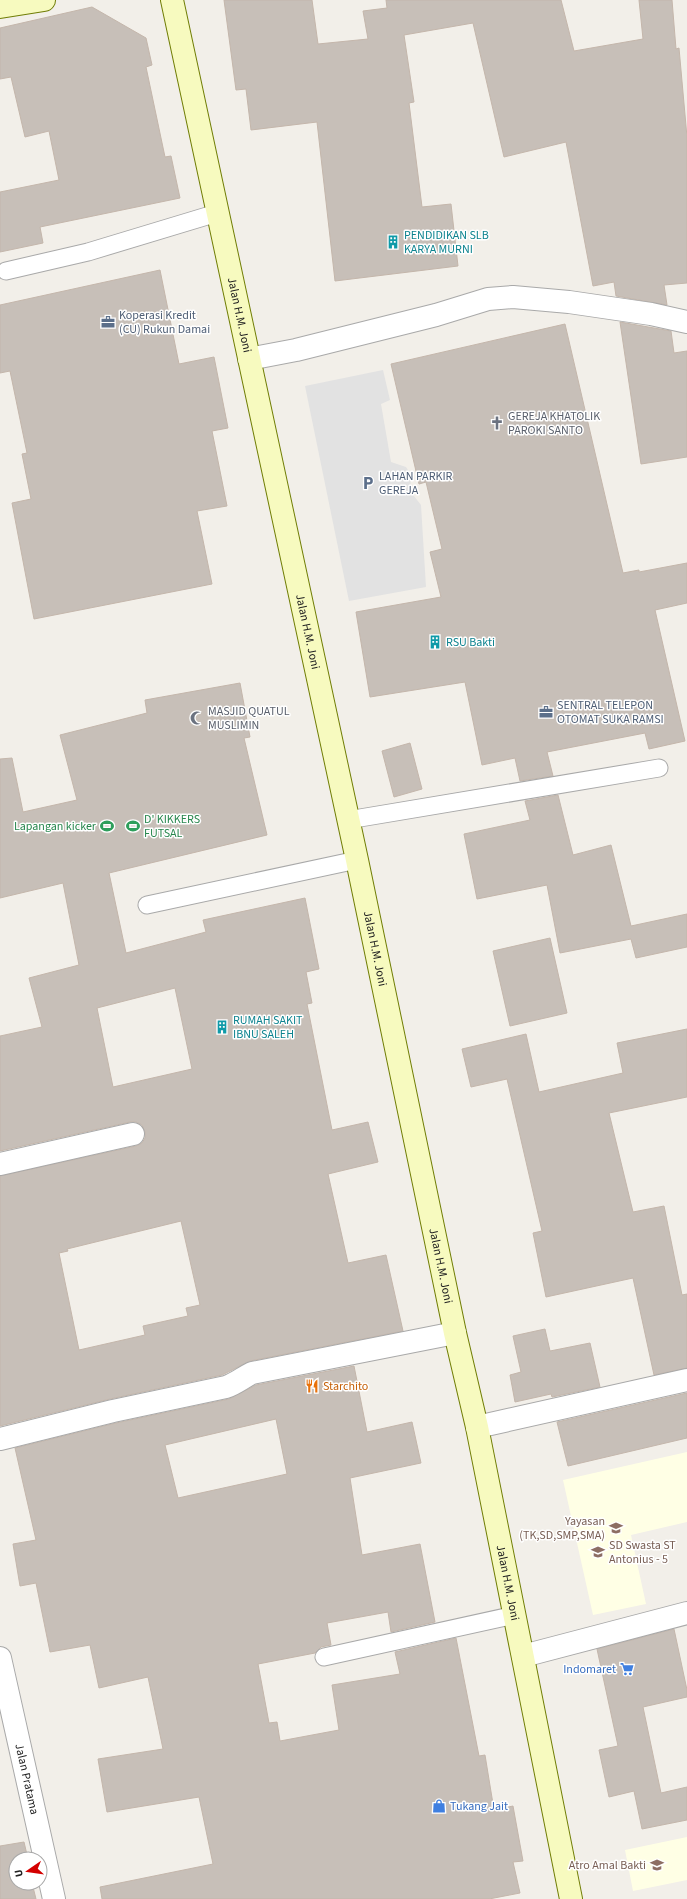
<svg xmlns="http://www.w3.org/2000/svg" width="687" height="1899" font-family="'Source Sans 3',sans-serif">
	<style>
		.education { fill: #ffffe5 }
		.parking { fill: #e2e2e2 }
		.building { fill: #c7bfb8; stroke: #c4b6ab; fill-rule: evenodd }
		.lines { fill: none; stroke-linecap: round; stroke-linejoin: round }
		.lane-casing { stroke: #a9a9a9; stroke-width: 19 }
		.street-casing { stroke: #a9a9a9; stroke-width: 24 }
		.secondary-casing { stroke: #707d05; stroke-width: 24 }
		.lane { stroke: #fff; stroke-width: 17 }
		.street { stroke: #fff; stroke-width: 22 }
		.secondary { stroke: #f7fabf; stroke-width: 22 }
		.labels { text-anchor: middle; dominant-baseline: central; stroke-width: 3; stroke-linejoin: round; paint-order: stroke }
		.culture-label { font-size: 12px; fill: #0d838f; stroke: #fff; text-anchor: start }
		.service-label { font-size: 12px; fill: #4e5e75; stroke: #fff; text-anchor: start }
		.street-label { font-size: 12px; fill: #222; stroke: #fff }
		.worship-label { font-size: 12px; fill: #5b616d; stroke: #fff; text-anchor: start }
		.leisure-label { font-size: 12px; fill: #27864d; stroke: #fff; text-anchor: start }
		.food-label { font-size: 12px; fill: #c56008; stroke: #fff; text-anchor: start }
		.education-label { font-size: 12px; fill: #785e54; stroke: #fff; text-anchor: end }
		.shop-label { font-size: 12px; fill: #366cbe; stroke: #fff; text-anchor: end }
	</style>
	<rect width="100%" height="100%" fill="#f2efe9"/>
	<!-- education -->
	<path class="education" d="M 687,1452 L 687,1522 L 631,1535 L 646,1604 L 593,1615 L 563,1480 Z
		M 687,1837 L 687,1880 L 633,1891 L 625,1850 Z"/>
	<!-- parking -->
	<path class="parking" d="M 383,370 L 390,400 L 381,404 L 391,462 L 406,467 L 411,475 L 410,491 L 421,505 L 426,587 L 349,601 L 305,386 Z"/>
	<!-- building -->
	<path class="building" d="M 224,0 L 312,0 L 318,44 L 368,39 L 363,11 L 387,8 L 386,0 L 561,0 L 574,51 L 643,39 L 639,0 L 672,0 L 676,49 L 679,48 L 687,137 L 687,283 L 664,285 L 667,305 L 616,296 L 614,282 L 593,286 L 566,142 L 504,157 L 473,23 L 404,35 L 414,102 L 409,103 L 422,207 L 451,204 L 458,266 L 335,281 L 317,122 L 251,130 L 246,89 L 236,90 Z
		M 92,7 L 146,38 L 152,65 L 146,67 L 165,157 L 171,156 L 180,198 L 40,227 L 43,243 L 0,252 L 0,192 L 59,180 L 49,131 L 25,137 L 11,77 L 0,79 L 0,28 Z
		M 160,270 L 179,364 L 214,357 L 228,428 L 212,431 L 227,506 L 197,511 L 212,584 L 34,619 L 12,503 L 31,499 L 22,454 L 27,453 L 10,371 L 0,373 L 0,305 Z
		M 620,322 L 671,331 L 674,353 L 687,351 L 687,457 L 641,464 Z
		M 565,324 L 623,573 L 639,570 L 639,572 L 687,563 L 687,603 L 655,610 L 685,741 L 649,749 L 645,733 L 547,752 L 553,776 L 520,781 L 515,758 L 482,765 L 465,682 L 370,697 L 356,612 L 441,597 L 430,552 L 442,549 L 426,482 L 419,484 L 391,364 Z
		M 240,683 L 250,737 L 244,738 L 267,835 L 109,873 L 126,953 L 206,932 L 203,920 L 305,898 L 319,969 L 306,972 L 312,1003 L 307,1004 L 332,1130 L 368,1122 L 378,1162 L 328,1174 L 348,1263 L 386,1255 L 403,1331 L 250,1361 L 222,1375 L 110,1399 L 0,1426 L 0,1176 L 136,1146 L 142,1143 L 145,1138 L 145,1132 L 142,1125 L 136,1122 L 130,1122 L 0,1151 L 0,1036 L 42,1027 L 29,978 L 79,965 L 63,883 L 0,898 L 0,759 L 12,758 L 23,812 L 77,800 L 60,735 L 147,713 L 145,700 ZM 175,988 L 192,1069 L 113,1087 L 97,1008 ZM 181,1221 L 200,1305 L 186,1308 L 188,1316 L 143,1326 L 145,1335 L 79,1350 L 59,1253 L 68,1251 L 67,1249 Z
		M 410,743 L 422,789 L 394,797 L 382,751 Z
		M 558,795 L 573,855 L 611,845 L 631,926 L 687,914 L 687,947 L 636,958 L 631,939 L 560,953 L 547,885 L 477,899 L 464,834 L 530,820 L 525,801 Z
		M 550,938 L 567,1013 L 510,1026 L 493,951 Z
		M 687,1029 L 687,1097 L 609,1113 L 633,1212 L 664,1206 L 682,1295 L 687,1294 L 687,1368 L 654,1375 L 633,1278 L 546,1297 L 533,1233 L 542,1231 L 507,1079 L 471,1087 L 462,1049 L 526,1034 L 539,1092 L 623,1073 L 617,1043 Z
		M 545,1329 L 550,1351 L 590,1343 L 600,1387 L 552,1397 L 551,1394 L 515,1402 L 510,1375 L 521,1372 L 513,1336 Z
		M 354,1366 L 367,1432 L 412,1422 L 421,1463 L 350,1478 L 362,1555 L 420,1544 L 435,1622 L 391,1632 L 388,1612 L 327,1623 L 331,1645 L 321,1647 L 315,1653 L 258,1664 L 269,1723 L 277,1722 L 280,1741 L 339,1730 L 332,1685 L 400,1674 L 395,1652 L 456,1638 L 479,1756 L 485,1755 L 494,1810 L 513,1806 L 523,1861 L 513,1862 L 520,1893 L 489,1899 L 102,1899 L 100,1887 L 213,1864 L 199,1797 L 107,1812 L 98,1759 L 163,1749 L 148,1677 L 99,1688 L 90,1645 L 50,1652 L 36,1583 L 20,1586 L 13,1544 L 36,1540 L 15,1448 L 116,1423 L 229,1399 L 256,1385 ZM 276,1419 L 287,1474 L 178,1498 L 165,1445 Z
		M 687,1393 L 687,1438 L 568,1466 L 557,1422 Z
		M 674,1629 L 687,1690 L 687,1697 L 643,1707 L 661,1793 L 687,1787 L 687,1820 L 642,1829 L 634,1791 L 609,1797 L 599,1750 L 618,1746 L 597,1649 Z
		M 24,1842 L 28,1859 L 16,1859 L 16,1883 L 32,1883 L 36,1899 L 0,1899 L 0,1846 Z"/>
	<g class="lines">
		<!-- lane casing -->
		<g class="lane-casing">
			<path id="lane" d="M 6,271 L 88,252 L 217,213
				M 348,820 L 659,768
				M 147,905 L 357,860
				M 324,1657 L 515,1615"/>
		</g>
		<!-- street casing -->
		<g class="street-casing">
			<g id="street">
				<path d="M 249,359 L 296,350 L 436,315 L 488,299 L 513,297 L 569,302 L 651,314 L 687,322"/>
				<path d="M 0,1164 L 133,1134"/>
				<path d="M 477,1427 L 687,1380"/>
				<path d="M 0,1439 L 113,1411 L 226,1387 C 237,1383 242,1378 252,1373 L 455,1333"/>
				<path d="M 523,1656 L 687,1613"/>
				<path id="s1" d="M 0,1658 L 54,1899"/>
			</g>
		</g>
		<!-- secondary casing -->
		<g class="secondary-casing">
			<g id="secondary">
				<path id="s2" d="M 172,0 L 357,860 L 455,1333 L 477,1427 L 571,1899"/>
				<path d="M 0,7 L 44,0"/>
			</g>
		</g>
		<!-- lane -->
		<use href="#lane" class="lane"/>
		<!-- street -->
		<use href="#street" class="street"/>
		<!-- secondary -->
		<use href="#secondary" class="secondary"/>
	</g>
	<!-- icons -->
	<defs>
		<g id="building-bare" transform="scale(1.08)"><path d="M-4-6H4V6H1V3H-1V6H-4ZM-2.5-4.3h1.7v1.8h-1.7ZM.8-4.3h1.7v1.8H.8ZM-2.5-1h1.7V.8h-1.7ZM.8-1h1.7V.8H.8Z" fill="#0f9aa8" stroke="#fff" stroke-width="2.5" paint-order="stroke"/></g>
		<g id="office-bare" transform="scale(1.08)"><path d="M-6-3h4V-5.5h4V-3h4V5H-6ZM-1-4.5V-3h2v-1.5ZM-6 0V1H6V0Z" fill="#5c6f8a" stroke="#fff" stroke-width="2.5" paint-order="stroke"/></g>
		<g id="church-bare" transform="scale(1.08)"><path d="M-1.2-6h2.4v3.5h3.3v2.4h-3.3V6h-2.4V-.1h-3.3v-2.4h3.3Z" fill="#6b7280" stroke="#fff" stroke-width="2.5" paint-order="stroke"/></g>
		<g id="parking-bare" transform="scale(1.08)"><path d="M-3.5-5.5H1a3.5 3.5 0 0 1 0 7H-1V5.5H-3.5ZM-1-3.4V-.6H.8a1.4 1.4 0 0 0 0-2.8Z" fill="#5c6f8a" stroke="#fff" stroke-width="2.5" paint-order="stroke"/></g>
		<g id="mosque-bare" transform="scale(1.08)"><path d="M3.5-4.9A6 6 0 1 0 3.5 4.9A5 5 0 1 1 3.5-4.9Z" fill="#6b7280" stroke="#fff" stroke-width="2.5" paint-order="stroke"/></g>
		<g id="stadium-bare" transform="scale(1.08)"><path d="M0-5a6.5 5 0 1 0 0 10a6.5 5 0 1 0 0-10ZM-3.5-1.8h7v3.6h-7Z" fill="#2e9e5b" stroke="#fff" stroke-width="2.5" paint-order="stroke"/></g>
		<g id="restaurant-bare" transform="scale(1.08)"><path d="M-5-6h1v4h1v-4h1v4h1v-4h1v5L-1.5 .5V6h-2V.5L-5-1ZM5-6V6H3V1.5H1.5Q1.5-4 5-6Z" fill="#e8710a" stroke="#fff" stroke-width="2.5" paint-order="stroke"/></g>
		<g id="school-bare" transform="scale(1.08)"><path d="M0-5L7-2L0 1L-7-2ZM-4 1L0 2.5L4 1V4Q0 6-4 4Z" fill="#8d6e63" stroke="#fff" stroke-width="2.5" paint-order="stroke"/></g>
		<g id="supermarket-bare" transform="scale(1.08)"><path d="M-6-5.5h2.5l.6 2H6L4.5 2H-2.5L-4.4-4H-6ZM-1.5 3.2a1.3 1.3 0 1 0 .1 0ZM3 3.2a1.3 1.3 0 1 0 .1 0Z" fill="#3f7fe0" stroke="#fff" stroke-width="2.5" paint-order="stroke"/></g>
		<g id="shop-bare" transform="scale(1.08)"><path d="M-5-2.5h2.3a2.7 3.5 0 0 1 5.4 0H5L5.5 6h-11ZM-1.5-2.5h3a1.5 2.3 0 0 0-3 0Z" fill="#3f7fe0" stroke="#fff" stroke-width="2.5" paint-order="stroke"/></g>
		<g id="university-bare" transform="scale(1.08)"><path d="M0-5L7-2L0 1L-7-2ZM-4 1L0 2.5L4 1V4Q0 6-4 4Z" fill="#8d6e63" stroke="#fff" stroke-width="2.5" paint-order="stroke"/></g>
	</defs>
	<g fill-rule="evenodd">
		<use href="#building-bare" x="393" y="242"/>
		<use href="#office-bare" x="108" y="322"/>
		<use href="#church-bare" x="497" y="423"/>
		<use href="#parking-bare" x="368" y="483"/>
		<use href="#building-bare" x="435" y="642"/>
		<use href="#office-bare" x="546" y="712"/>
		<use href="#mosque-bare" x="197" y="718"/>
		<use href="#stadium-bare" x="107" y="826"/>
		<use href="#stadium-bare" x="133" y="826"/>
		<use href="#building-bare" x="222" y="1027"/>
		<use href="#restaurant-bare" x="312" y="1386"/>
		<use href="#school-bare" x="616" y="1528"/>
		<use href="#school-bare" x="598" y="1552"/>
		<use href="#supermarket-bare" x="627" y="1669"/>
		<use href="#shop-bare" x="439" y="1806"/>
		<use href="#university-bare" x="657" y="1865"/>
	</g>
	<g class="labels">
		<!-- culture labels -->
		<g class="culture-label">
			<text x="404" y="235">PENDIDIKAN SLB<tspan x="404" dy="14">KARYA MURNI</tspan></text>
			<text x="446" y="642">RSU Bakti</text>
			<text x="233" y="1020">RUMAH SAKIT<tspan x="233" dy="14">IBNU SALEH</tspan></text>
		</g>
		<!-- service labels -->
		<g class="service-label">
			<text x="119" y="315">Koperasi Kredit<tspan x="119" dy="14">(CU) Rukun Damai</tspan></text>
			<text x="379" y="476">LAHAN PARKIR<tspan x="379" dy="14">GEREJA</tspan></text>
			<text x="557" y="705">SENTRAL TELEPON<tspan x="557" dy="14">OTOMAT SUKA RAMSI</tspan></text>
		</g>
		<!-- street labels -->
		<g class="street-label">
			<text stroke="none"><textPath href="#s2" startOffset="322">Jalan H.M. Joni</textPath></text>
			<text stroke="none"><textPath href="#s2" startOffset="646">Jalan H.M. Joni</textPath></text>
			<text stroke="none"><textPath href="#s2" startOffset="970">Jalan H.M. Joni</textPath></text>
			<text stroke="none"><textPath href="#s2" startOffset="1294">Jalan H.M. Joni</textPath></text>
			<text stroke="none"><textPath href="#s2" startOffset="1618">Jalan H.M. Joni</textPath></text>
			<text stroke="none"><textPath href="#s1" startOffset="124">Jalan Pratama</textPath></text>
		</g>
		<!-- worship labels -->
		<g class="worship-label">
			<text x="508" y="416">GEREJA KHATOLIK<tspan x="508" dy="14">PAROKI SANTO</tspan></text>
			<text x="208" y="711">MASJID QUATUL<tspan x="208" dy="14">MUSLIMIN</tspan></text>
		</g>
		<!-- leisure labels -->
		<g class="leisure-label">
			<text x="144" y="819">D' KIKKERS<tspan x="144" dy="14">FUTSAL</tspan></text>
			<text x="96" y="826" text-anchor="end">Lapangan kicker</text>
		</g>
		<!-- food labels -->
		<g class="food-label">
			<text x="323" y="1386">Starchito</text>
		</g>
		<!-- education labels -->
		<g class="education-label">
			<text x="605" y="1521">Yayasan<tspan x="605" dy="14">(TK,SD,SMP,SMA)</tspan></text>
			<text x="609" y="1545" text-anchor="start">SD Swasta ST<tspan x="609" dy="14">Antonius - 5</tspan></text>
			<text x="646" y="1865">Atro Amal Bakti</text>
		</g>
		<!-- shop labels -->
		<g class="shop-label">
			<text x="616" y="1669">Indomaret</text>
			<text x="450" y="1806" text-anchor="start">Tukang Jait</text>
		</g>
	</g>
	<!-- north arrow -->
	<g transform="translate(28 1871) rotate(257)"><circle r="19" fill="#ffffff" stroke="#a7a7a7"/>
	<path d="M0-3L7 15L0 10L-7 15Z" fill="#d40000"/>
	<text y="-6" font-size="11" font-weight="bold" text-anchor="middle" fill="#222222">U</text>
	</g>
</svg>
